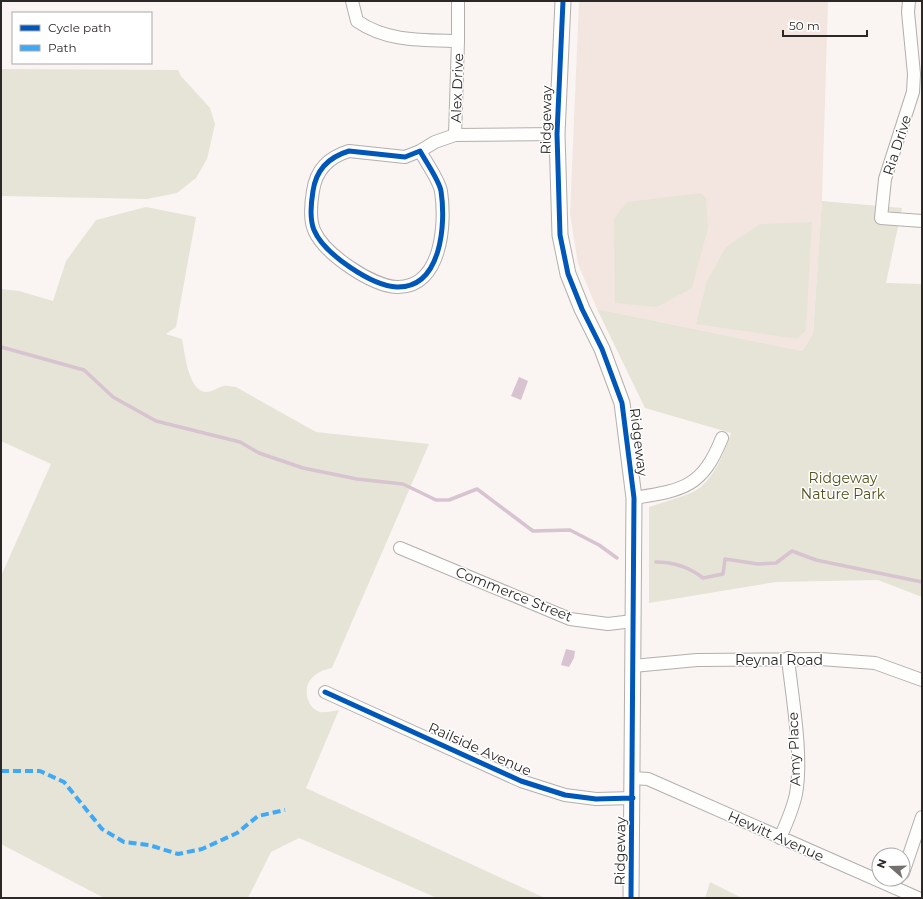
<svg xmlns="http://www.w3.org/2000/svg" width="923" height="899" font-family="Montserrat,sans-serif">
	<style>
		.built { fill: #f3e6e1 }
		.green { fill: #e6e4d6 }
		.water { fill: #d8c3d0 }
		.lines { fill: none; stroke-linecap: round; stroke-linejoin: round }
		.stream { stroke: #d8c3d0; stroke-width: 3.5 }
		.minor-casing { stroke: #b3afad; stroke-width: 14 }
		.tertiary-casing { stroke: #b3afad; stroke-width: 17 }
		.minor { stroke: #fefefd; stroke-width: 12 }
		.tertiary { stroke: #fefefd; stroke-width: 15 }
		.quiet { stroke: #3fa9f5; stroke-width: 4; stroke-dasharray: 8 4; stroke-linecap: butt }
		.cycleway-casing { stroke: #fff; stroke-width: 8 }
		.cycleway { stroke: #0057b8; stroke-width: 5 }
		.labels { text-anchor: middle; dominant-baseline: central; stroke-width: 3; stroke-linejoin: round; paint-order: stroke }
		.street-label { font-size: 14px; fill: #2c2827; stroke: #fff }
		.park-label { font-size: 14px; fill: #51511c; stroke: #fff }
	</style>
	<rect width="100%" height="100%" fill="#faf5f2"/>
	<!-- built -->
	<path class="built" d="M 579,1 L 828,1 L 822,201 L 813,334 L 802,351 L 597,309 L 578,264 L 570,214 Z"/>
	<!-- green -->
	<path class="green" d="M 1,69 L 178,70 L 181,76 L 210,108 L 215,124 L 207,159 L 196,178 L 177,193 L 147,199 L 1,196 Z
		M 701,193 L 706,198 L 708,228 L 692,288 L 657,307 L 615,303 L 614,219 L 627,202 Z
		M 822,201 L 902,208 L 886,283 L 922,284 L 922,597 L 878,580 L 776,582 L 649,603 L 649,507 C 663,502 679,498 693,492 C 712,483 725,452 731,433 L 645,408 L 597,309 L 802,351 L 813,334 Z
		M 146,207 L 196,217 L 176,327 L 166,334 L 182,339 C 185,353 188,391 206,392 C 213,392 218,387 224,386 C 227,385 232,387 236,387 L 316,432 L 429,444 L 332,668 C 315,671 301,683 309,702 C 310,706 316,711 320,712 C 325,713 333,711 339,710 L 306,788 L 545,898 L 437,898 L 299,838 L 271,852 L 248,898 L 104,898 L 1,844 L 1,576 L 51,464 L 1,441 L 1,289 L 19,291 L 53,301 L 66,261 L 96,220 Z
		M 812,222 L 806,330 L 797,339 L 696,324 L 707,281 L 726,247 L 760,224 Z
		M 710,882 L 742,898 L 705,898 Z"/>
	<!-- water -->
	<path class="water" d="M 519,377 L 528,381 L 521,400 L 511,396 Z
		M 566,649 L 575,651 L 574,658 L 569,667 L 561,665 Z"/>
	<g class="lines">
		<!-- stream -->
		<path class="stream" d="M 1,347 L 84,370 L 113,397 L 156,421 L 240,442 L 259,453 L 303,468 L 357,479 L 403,484 L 436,500 L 449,500 L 477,489 L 533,531 L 570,530 L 599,545 L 617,558
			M 656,562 C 674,562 689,567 703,578 L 723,574 L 725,559 L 758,564 L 776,563 L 792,551 L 816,560 L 922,582"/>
		<!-- minor casing -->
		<g class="minor-casing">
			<path id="minor" d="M 352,1 L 357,21 C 387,42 423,40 458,41 L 458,1
				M 909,1 L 908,12 L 914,74 L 913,92 L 885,179 L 881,218 L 922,221
				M 455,135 L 458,41
				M 349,151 L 405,157 L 420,151 C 426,162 439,180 441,191 C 446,223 442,288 397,287 C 372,286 324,254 314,230 C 309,218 311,203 313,191 C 316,170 329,157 349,151 Z
				M 420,151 L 435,142 L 455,135 L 557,134
				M 634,498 C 683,490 702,488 722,438
				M 400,548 L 570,619 L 608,624 L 633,621
				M 633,666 L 697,660 L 820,659 L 875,663 L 922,680
				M 325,692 L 521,781 L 565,795 L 596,799 L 633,798
				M 633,778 L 648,779 L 918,898
				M 780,838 C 786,824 793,809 796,794 C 803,755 792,698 788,658
				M 903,873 L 922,817"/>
		</g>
		<!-- tertiary casing -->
		<g class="tertiary-casing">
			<path id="tertiary" d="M 563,1 L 557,134 L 560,235 L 568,274 L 582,309 L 602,349 L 622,403 L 634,498 L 631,898"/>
		</g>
		<!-- minor -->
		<use href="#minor" class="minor"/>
		<!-- tertiary -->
		<use href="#tertiary" class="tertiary"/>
		<!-- quiet -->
		<path class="quiet" d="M 1,771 L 40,771 L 64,782 L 102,829 L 124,842 L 149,845 L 178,854 L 202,849 L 237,833 L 258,816 L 285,810"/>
		<!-- cycleway casing -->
		<g class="cycleway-casing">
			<path id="cycleway" d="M 563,1 L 557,134 L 560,235 L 568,274 L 582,309 L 602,349 L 622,403 L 634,498 L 631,898
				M 349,151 L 405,157 L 420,151 C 426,162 439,180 441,191 C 446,223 442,288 397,287 C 372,286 324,254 314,230 C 309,218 311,203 313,191 C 316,170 329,157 349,151 Z
				M 325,692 L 521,781 L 565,795 L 596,799 L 633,798"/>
		</g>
		<!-- cycleway -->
		<use href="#cycleway" class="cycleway"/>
	</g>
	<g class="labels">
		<!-- street labels -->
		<g class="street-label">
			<text transform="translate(457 88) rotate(-88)">Alex Drive</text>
			<text transform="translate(546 120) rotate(-89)">Ridgeway</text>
			<text transform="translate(897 145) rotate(-72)">Ria Drive</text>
			<text transform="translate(639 442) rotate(83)">Ridgeway</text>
			<text transform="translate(514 594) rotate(22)">Commerce Street</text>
			<text x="779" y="660">Reynal Road</text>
			<text transform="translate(480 749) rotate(24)">Railside Avenue</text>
			<text transform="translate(794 749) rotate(-92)">Amy Place</text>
			<text transform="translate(776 836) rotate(24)">Hewitt Avenue</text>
			<text transform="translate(620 851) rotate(-89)">Ridgeway</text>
		</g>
		<!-- park labels -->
		<g class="park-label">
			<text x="843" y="478">Ridgeway<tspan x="843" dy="16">Nature Park</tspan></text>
		</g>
	</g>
	<!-- border -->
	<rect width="923" height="899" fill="none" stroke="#2c2827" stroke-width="4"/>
	<!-- legend -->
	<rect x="12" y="12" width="140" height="52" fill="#ffffff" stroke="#aba9a9"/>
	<rect x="20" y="25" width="20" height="6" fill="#0057b8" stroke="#aba9a9"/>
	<text x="48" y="32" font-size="12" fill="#2c2827">Cycle path</text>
	<rect x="20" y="45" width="20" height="6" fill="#3fa9f5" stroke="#aba9a9"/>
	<text x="48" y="52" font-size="12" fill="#2c2827">Path</text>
	<!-- north arrow -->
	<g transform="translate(891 867) rotate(290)"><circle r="19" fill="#ffffff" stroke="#aba9a9"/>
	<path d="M0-3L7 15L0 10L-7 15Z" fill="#74706e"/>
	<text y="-6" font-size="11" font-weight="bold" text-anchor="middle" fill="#2c2827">N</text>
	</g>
	<!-- scale -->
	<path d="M783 30v6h84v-6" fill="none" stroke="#2c2827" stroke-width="2"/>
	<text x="789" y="30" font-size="12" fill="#2c2827" stroke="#ffffff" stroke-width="3" paint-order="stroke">50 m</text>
</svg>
